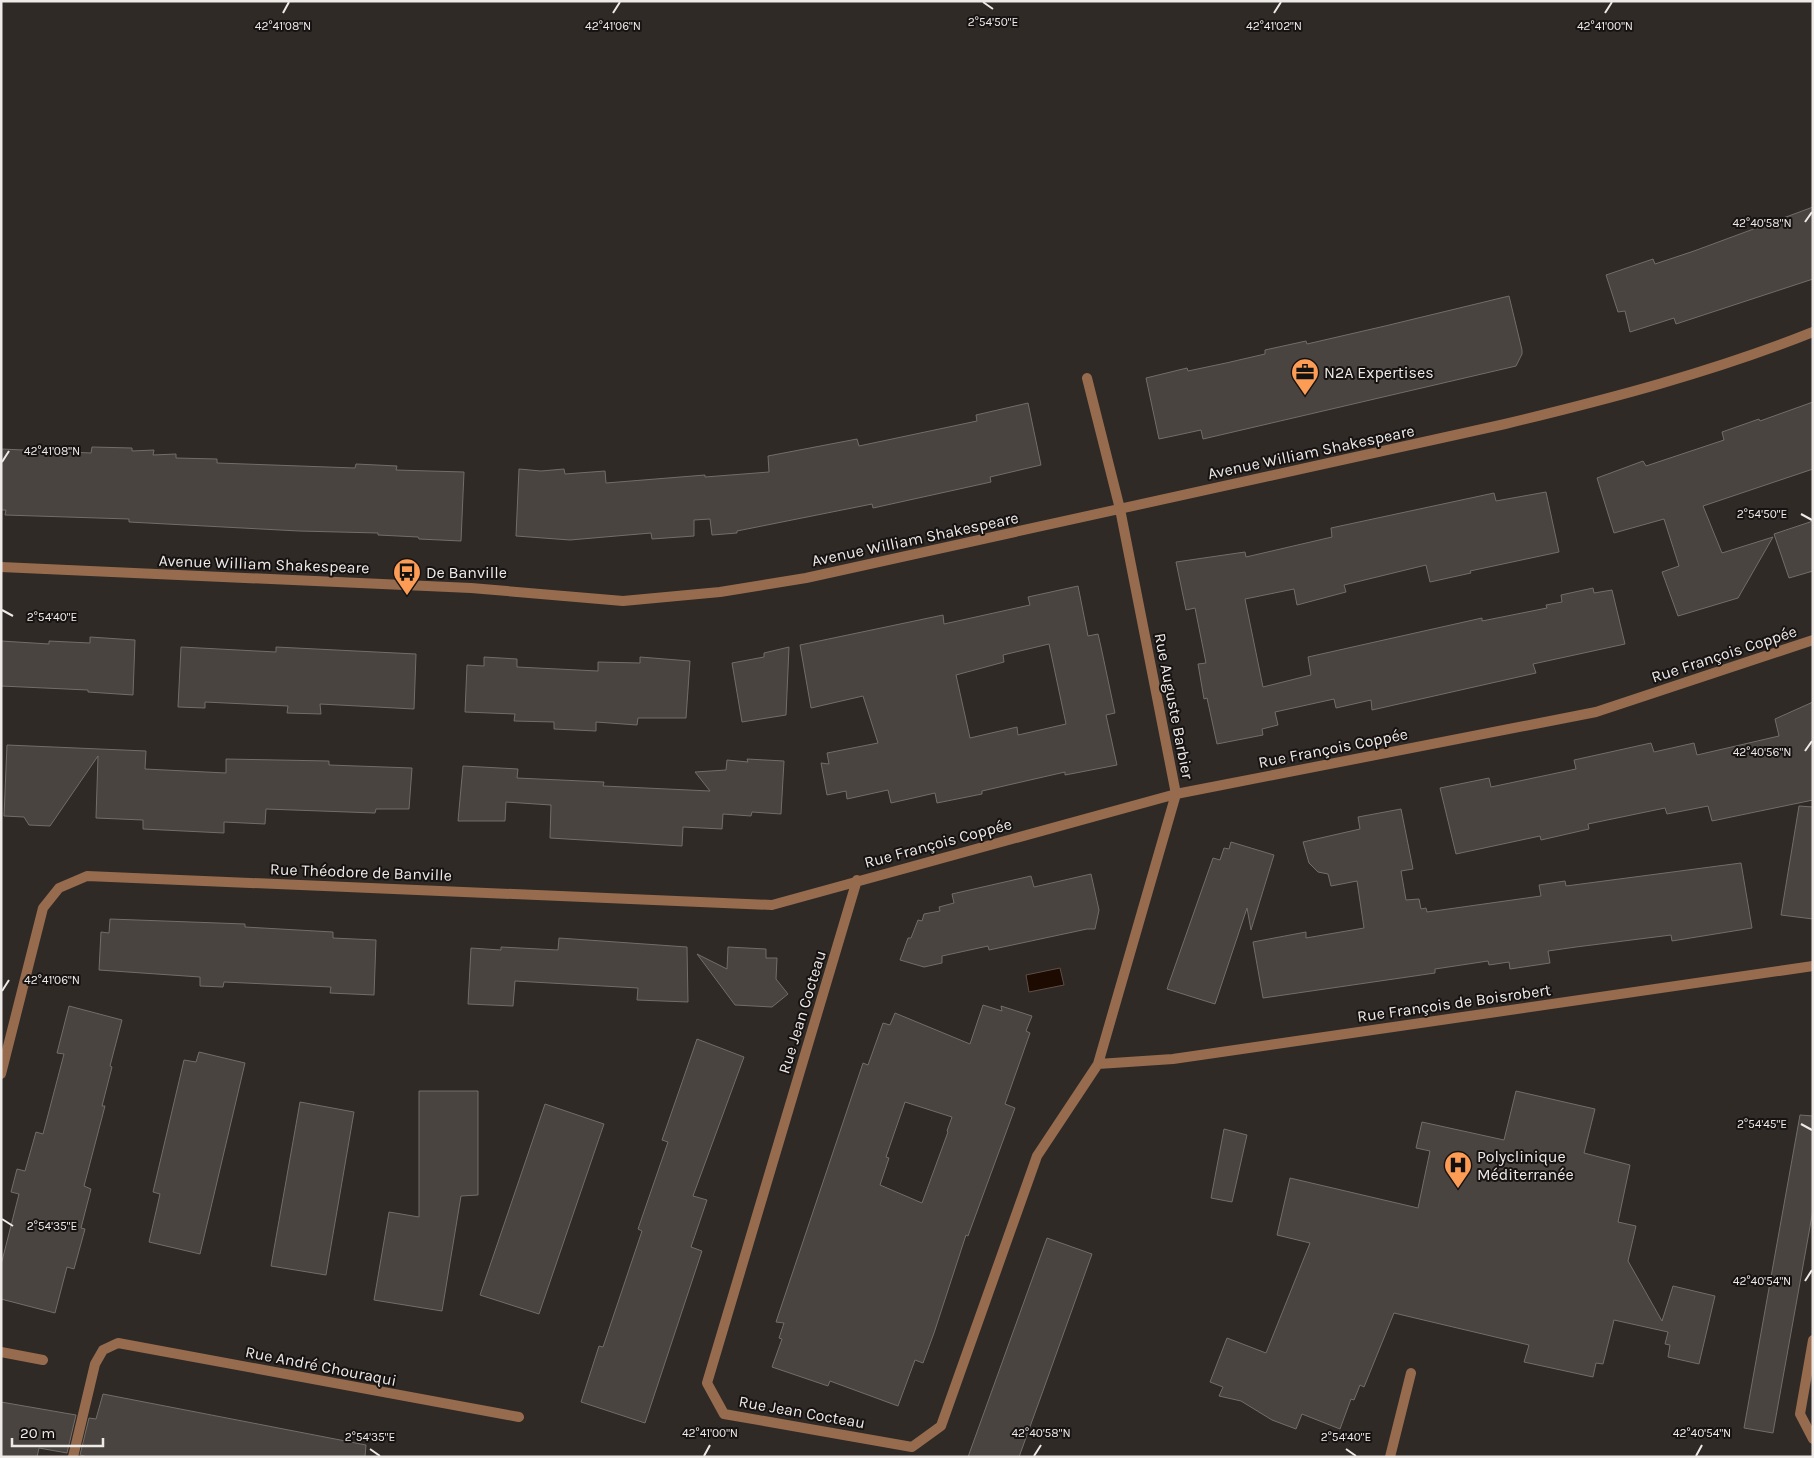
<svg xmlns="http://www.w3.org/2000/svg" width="1814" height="1458" font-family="Karla,sans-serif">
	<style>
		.water { fill: #1d0b02; stroke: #5c4e47 }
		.building { fill: #494440; stroke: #736d68; fill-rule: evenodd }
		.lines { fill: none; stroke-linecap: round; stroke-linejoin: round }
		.street { stroke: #976c4e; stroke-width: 10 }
		.ticks { fill: none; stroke: #eeeae8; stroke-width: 2 }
		.labels { text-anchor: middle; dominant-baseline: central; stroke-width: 4; stroke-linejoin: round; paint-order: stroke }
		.poi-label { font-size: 16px; fill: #eeeae8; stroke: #161312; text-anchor: start }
		.street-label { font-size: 16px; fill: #eeeae8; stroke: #161312 }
		.ticks-label { font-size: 12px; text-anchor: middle; fill: #eeeae8; stroke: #161312; stroke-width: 4; stroke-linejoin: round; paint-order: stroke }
	</style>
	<rect width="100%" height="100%" fill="#302a27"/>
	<!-- water -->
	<path class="water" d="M 1060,968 L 1064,985 L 1029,992 L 1026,975 Z"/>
	<!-- building -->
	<path class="building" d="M 1813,207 L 1813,279 L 1676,324 L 1674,318 L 1630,332 L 1625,311 L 1618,312 L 1606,275 L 1653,259 L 1655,264 L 1694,251 Z
		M 1509,296 L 1522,350 L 1522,354 L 1516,366 L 1203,439 L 1201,430 L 1159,439 L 1146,378 L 1187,368 L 1188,371 L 1226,363 L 1265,354 L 1265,350 L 1306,341 L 1307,344 L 1385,326 Z
		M 1813,402 L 1813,469 L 1703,506 L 1722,553 L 1773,537 L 1738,598 L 1678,616 L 1662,572 L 1679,566 L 1664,519 L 1614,533 L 1597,478 L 1643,461 L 1646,466 L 1724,440 L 1722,432 L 1759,419 L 1760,421 Z
		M 1028,403 L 1041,465 L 990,477 L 991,482 L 873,508 L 872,504 L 737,531 L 737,533 L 712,535 L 710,519 L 694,520 L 694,536 L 652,539 L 651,533 L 570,540 L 516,536 L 519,469 L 541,471 L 564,469 L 565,474 L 605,471 L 606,483 L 705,475 L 705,477 L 769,472 L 768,456 L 857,439 L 859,446 L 977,421 L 976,415 Z
		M 92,447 L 132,448 L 132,451 L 154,450 L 153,455 L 176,454 L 176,458 L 217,459 L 217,463 L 355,468 L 356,464 L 397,466 L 396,470 L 464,472 L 461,541 L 419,539 L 418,537 L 378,535 L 378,533 L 299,531 L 129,522 L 129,519 L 5,515 L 6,510 L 1,510 L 1,449 L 91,453 Z
		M 1546,492 L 1559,552 L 1470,571 L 1471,573 L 1430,582 L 1426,565 L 1344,585 L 1346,592 L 1297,605 L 1294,589 L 1245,599 L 1263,687 L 1311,675 L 1308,657 L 1482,618 L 1482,621 L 1547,608 L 1546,605 L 1562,602 L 1561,595 L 1593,588 L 1594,593 L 1612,590 L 1625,644 L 1533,664 L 1536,673 L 1372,710 L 1371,700 L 1336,708 L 1334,699 L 1275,712 L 1278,725 L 1262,729 L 1263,735 L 1217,744 L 1207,698 L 1204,699 L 1198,664 L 1206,663 L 1195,608 L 1186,610 L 1176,562 L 1245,552 L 1246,557 L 1332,537 L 1331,528 L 1494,493 L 1496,501 Z
		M 1813,521 L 1813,571 L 1789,578 L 1774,534 Z
		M 1078,586 L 1088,636 L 1098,634 L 1101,647 L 1115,713 L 1106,715 L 1117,765 L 1065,775 L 1065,772 L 982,791 L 982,794 L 937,803 L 935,793 L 891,803 L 888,790 L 847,799 L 846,791 L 827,795 L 821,763 L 829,764 L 827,753 L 878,743 L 863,696 L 811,708 L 800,645 L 943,615 L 944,624 L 1030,605 L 1028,597 ZM 1049,644 L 1066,724 L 1018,735 L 1017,727 L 970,738 L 956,675 L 1004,662 L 1003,655 Z
		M 90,637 L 135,640 L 133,695 L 88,692 L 88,690 L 1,686 L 1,641 L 49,644 L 49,641 L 90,643 Z
		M 181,647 L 276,652 L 276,647 L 416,654 L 414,709 L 320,704 L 321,714 L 287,713 L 288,706 L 205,702 L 205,708 L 178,707 Z
		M 789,647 L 786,715 L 742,722 L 732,663 L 764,657 L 764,653 Z
		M 484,657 L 517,659 L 517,667 L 598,671 L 598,662 L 640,663 L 640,657 L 690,661 L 686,718 L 638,718 L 637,725 L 596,722 L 596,731 L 554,729 L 554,722 L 514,721 L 515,714 L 465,712 L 467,665 L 484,666 Z
		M 1813,702 L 1813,800 L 1712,821 L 1708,806 L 1667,814 L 1665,808 L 1588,824 L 1589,829 L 1541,840 L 1540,836 L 1456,854 L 1440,788 L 1489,778 L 1491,787 L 1576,769 L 1574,760 L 1651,743 L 1654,752 L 1694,743 L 1697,755 L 1779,736 L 1775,719 Z
		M 7,745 L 146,751 L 145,769 L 226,773 L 226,759 L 329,761 L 329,765 L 412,768 L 409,809 L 376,809 L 375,813 L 266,809 L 265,824 L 224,822 L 224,833 L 143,829 L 143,820 L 96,818 L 98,756 L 50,826 L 29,825 L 24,817 L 4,816 Z
		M 747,759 L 784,761 L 781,814 L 752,812 L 751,816 L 723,814 L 722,829 L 683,827 L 682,846 L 550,838 L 551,805 L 506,802 L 505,821 L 458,821 L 463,766 L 518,769 L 517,778 L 604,782 L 603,786 L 710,791 L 695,772 L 726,770 L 727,760 L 748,762 Z
		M 1799,806 L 1813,807 L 1813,919 L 1781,915 Z
		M 1401,809 L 1413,869 L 1401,871 L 1406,900 L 1419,899 L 1421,909 L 1426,908 L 1427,912 L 1541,896 L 1539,885 L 1565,881 L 1566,886 L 1741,863 L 1752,928 L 1672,941 L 1671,935 L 1576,947 L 1548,951 L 1550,963 L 1510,969 L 1509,962 L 1489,965 L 1488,961 L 1435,969 L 1435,973 L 1263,998 L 1253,942 L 1306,932 L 1306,938 L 1364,928 L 1357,881 L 1331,886 L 1328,874 L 1318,872 L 1309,863 L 1303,842 L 1360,829 L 1358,817 Z
		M 1231,842 L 1274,855 L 1251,930 L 1247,908 L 1215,1004 L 1167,989 L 1213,858 L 1220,860 L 1224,848 L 1229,849 Z
		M 1091,874 L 1099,910 L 1095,929 L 1087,929 L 989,950 L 988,946 L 942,956 L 942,963 L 924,967 L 900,960 L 908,938 L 911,938 L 918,920 L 922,921 L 924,914 L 940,911 L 939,907 L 954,903 L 952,894 L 1031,876 L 1034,887 Z
		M 110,919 L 245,924 L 245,927 L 333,932 L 333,938 L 376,940 L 374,995 L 330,993 L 331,987 L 224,982 L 223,987 L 200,986 L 200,977 L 99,970 L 101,932 L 109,933 Z
		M 559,938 L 687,947 L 688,1002 L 637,1000 L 638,988 L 515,981 L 513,1006 L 468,1004 L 471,948 L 501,950 L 501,947 L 558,950 Z
		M 728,947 L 766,949 L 766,958 L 777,958 L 776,979 L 788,994 L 772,1007 L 735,1005 L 697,954 L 727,969 Z
		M 983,1005 L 1002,1011 L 1001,1006 L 1032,1016 L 1026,1031 L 1030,1033 L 1005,1104 L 1015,1108 L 968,1236 L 966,1235 L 934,1333 L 923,1363 L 915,1360 L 898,1406 L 830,1381 L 828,1386 L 772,1367 L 782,1339 L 779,1338 L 784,1323 L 776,1322 L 863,1063 L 868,1065 L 883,1023 L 890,1025 L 895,1013 L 970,1044 ZM 905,1102 L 952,1117 L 947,1131 L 948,1132 L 922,1203 L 880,1185 L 889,1158 L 886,1157 Z
		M 69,1006 L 122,1020 L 110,1066 L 112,1067 L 102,1106 L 105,1106 L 84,1186 L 91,1189 L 81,1228 L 85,1229 L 74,1269 L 67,1267 L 55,1313 L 1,1299 L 1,1265 L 19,1194 L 11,1192 L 17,1169 L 25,1171 L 36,1132 L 43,1134 L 64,1054 L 57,1053 Z
		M 697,1039 L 744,1057 L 693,1196 L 707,1200 L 691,1247 L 702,1251 L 645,1423 L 581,1402 L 599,1346 L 603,1347 L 642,1231 L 638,1229 L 668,1142 L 662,1140 Z
		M 199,1052 L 245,1063 L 200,1254 L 149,1242 L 160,1194 L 153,1192 L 184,1060 L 196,1062 Z
		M 419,1091 L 478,1091 L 478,1195 L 461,1196 L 442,1311 L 374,1300 L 389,1212 L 419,1217 Z
		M 1516,1091 L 1595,1109 L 1584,1153 L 1630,1165 L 1618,1222 L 1636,1226 L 1628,1261 L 1662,1321 L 1673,1286 L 1715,1296 L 1699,1364 L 1668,1357 L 1670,1345 L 1665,1344 L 1668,1332 L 1614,1320 L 1603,1364 L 1596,1363 L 1593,1377 L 1524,1362 L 1529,1345 L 1394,1313 L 1364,1387 L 1360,1385 L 1354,1400 L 1351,1399 L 1340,1429 L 1302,1414 L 1296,1429 L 1272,1420 L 1241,1401 L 1219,1396 L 1223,1387 L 1210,1382 L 1227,1338 L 1266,1353 L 1310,1243 L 1277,1235 L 1290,1178 L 1418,1208 L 1430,1151 L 1416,1148 L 1422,1122 L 1504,1140 Z
		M 300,1102 L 354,1112 L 326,1275 L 271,1266 Z
		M 545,1104 L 604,1124 L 539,1314 L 480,1295 Z
		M 1800,1115 L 1813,1116 L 1813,1210 L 1773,1433 L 1744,1428 Z
		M 1224,1129 L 1247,1135 L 1232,1202 L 1211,1198 Z
		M 1047,1238 L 1092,1254 L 1044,1388 L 1019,1457 L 968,1457 Z
		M 103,1394 L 366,1445 L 365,1457 L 88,1457 L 80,1455 L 89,1418 L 96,1419 Z
		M 1,1402 L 76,1415 L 67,1453 L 39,1448 L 37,1457 L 1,1457 Z"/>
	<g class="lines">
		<!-- street -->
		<path class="street" d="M 1,567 L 471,588 L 623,601 L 720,592 L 806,578 L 1505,424 C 1609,399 1713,372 1813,332
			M 857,880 L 707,1383 L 724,1414 L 912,1447 L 941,1426 L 1037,1156 L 1098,1064 L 1176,794 L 1120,509 L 1087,378
			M 1098,1064 L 1173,1059 L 1813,966
			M 1,1074 L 43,908 L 59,888 L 87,876 L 772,905 L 1176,794 L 1596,712 L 1813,640
			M 1813,1340 L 1800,1414 L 1813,1439
			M 1,1352 L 43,1360
			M 73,1457 L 95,1364 L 103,1350 L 118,1343 L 519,1417
			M 1390,1457 L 1411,1373"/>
	</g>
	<!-- ticks -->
	<path class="ticks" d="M 983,2 L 993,9M 283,13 L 289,2M 613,13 L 620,2M 1274,13 L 1281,2M 1605,13 L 1612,2M 1805,222 L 1812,212M 2,462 L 9,451M 1801,514 L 1812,520M 2,610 L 13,616M 1805,751 L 1812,741M 2,991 L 9,980M 1801,1124 L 1812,1130M 2,1219 L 13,1226M 1805,1281 L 1812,1270M 370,1449 L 380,1456M 1346,1449 L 1356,1456M 704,1456 L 710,1445M 1034,1456 L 1041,1445M 1696,1456 L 1702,1445"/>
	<!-- icons -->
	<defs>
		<g id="office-pin" transform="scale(1.4375)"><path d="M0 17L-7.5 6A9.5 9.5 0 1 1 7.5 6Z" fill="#fd9c55" stroke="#161312"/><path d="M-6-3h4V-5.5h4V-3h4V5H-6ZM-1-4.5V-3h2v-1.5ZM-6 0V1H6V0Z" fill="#111"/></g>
		<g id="bus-pin" transform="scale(1.4375)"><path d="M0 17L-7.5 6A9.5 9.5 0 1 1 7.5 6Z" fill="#fd9c55" stroke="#161312"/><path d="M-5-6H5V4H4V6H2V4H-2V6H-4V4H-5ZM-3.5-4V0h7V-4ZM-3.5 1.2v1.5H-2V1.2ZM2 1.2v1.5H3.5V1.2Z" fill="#111"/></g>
		<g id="hospital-pin" transform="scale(1.4375)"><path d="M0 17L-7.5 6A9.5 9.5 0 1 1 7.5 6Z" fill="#fd9c55" stroke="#161312"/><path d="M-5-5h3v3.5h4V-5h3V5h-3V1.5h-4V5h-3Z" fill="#111"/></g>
	</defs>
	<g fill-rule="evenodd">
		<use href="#office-pin" x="1305" y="372"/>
		<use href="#bus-pin" x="407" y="572"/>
		<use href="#hospital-pin" x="1458" y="1165"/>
	</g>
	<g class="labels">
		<!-- poi labels -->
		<g class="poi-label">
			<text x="1324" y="372">N2A Expertises</text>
			<text x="426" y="572">De Banville</text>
			<text x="1477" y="1156">Polyclinique<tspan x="1477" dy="18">Méditerranée</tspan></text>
		</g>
		<!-- street labels -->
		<g class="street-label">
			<text transform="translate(1311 452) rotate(-12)">Avenue William Shakespeare</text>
			<text transform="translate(915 539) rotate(-12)">Avenue William Shakespeare</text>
			<text transform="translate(264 564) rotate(2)">Avenue William Shakespeare</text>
			<text transform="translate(1724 654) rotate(-18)">Rue François Coppée</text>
			<text transform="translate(1174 706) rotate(79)">Rue Auguste Barbier</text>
			<text transform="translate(1333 748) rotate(-11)">Rue François Coppée</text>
			<text transform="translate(938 843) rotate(-15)">Rue François Coppée</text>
			<text transform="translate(361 872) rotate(2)">Rue Théodore de Banville</text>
			<text transform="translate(1454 1003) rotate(-8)">Rue François de Boisrobert</text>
			<text transform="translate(802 1012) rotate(-73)">Rue Jean Cocteau</text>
			<text transform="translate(321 1366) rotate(11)">Rue André Chouraqui</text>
			<text transform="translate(802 1412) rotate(10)">Rue Jean Cocteau</text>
		</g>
	</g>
	<g class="ticks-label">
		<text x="993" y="26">2°54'50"E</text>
		<text x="283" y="30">42°41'08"N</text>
		<text x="613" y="30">42°41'06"N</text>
		<text x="1274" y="30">42°41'02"N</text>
		<text x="1605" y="30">42°41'00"N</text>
		<text x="1762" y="227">42°40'58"N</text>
		<text x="52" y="455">42°41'08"N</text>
		<text x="1762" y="518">2°54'50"E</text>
		<text x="52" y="621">2°54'40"E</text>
		<text x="1762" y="756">42°40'56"N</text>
		<text x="52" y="984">42°41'06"N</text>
		<text x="1762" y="1128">2°54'45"E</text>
		<text x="52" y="1230">2°54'35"E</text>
		<text x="1762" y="1285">42°40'54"N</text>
		<text x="710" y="1437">42°41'00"N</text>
		<text x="1041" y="1437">42°40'58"N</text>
		<text x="1702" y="1437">42°40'54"N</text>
		<text x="370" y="1441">2°54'35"E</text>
		<text x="1346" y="1441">2°54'40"E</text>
	</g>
	<!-- border -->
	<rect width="1814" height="1458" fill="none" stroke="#eeeae8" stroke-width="5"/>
	<!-- scale -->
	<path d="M12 1438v8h91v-8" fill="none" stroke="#eeeae8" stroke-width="2.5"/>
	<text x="20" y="1438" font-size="15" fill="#eeeae8" stroke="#161312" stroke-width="4" paint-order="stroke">20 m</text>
</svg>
